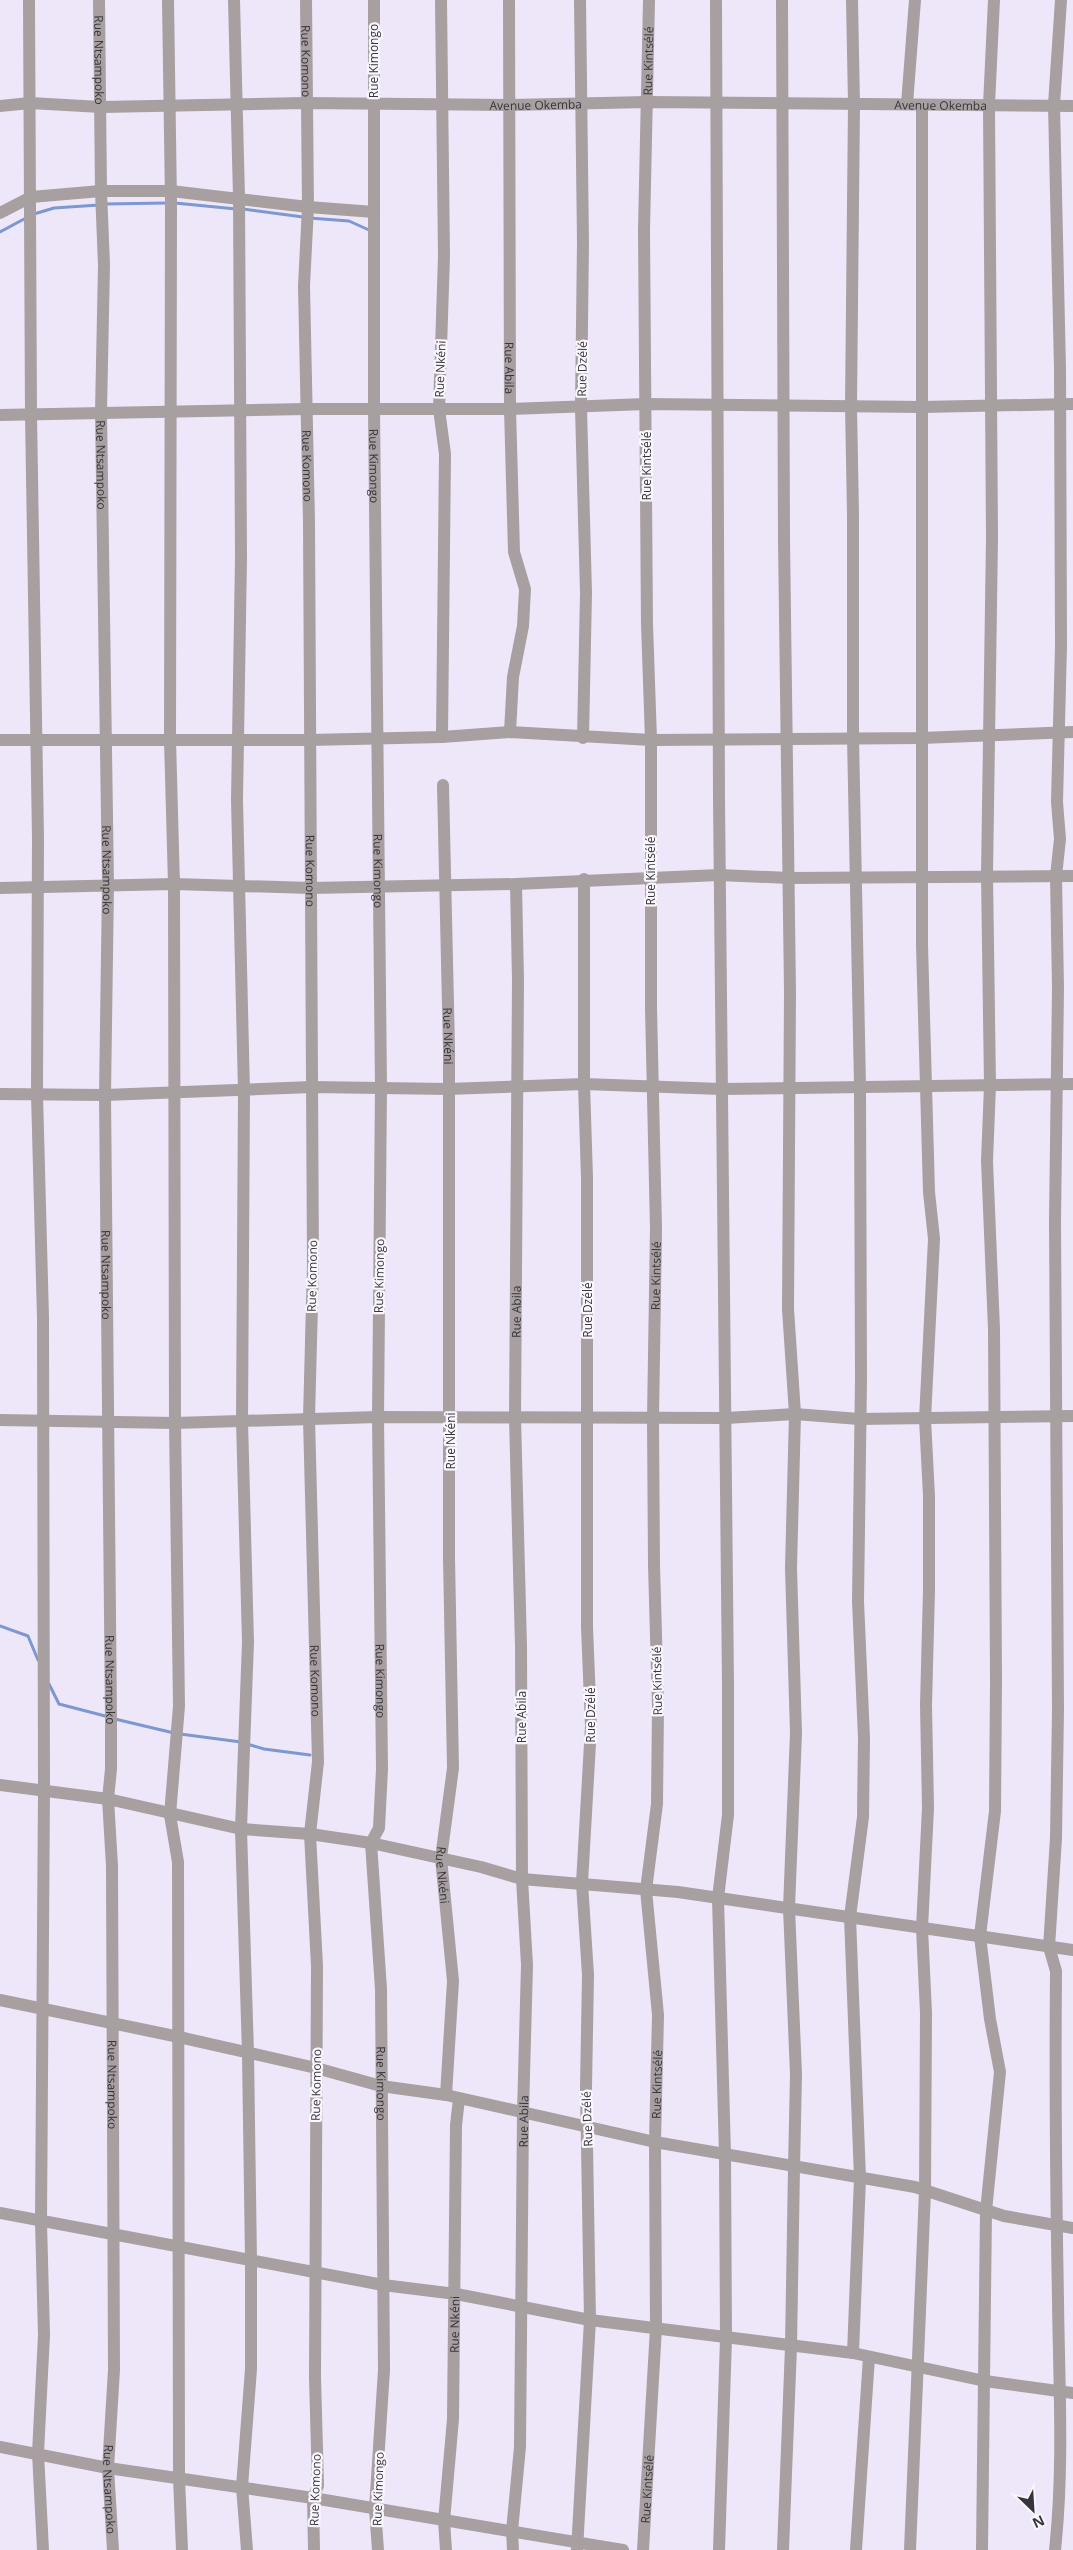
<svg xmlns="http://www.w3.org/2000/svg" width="1073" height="2550" font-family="'Open Sans',sans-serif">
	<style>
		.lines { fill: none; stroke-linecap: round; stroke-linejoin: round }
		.stream { stroke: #7d98d0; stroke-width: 3 }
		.minor { stroke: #a89fa0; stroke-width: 12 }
		.labels { text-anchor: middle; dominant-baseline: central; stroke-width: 4.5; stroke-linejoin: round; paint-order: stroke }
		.street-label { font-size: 12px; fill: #37343b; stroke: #f9f6fe }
	</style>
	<rect width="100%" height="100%" fill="#eee7f9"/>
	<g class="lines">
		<!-- stream -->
		<path class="stream" d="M 175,203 L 236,209
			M 105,204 L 167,203
			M 243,209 L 303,217
			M 34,214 L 54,208 L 99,205
			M 309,218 L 349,221 L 369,230
			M 0,232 L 26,218
			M 0,1626 L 28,1636 L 38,1660
			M 49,1684 L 59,1704 L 109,1717
			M 115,1719 L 174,1733
			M 180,1734 L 241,1742
			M 247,1744 L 264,1749 L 310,1755"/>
		<!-- minor -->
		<g class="minor">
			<path d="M 29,0 L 31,415 L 38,838 L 37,1094 L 43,1318 L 44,1791 L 41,2222 L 44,2335 L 38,2453 L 43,2550"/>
			<path id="s1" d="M 99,0 L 101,191 L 104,265 L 101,412 L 108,885 L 105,1095 L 111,1718 L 111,1769 L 108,1799 L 112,1866 L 114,2370 L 108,2468 L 113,2550"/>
			<path d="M 168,0 L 171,202 L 170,740 L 174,884 L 175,1423 L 179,1706 L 170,1815 L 178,1862 L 179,2478 L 182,2550"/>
			<path d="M 234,0 L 239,197 L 241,558 L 237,800 L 244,1091 L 242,1421 L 248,1642 L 241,1829 L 248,2053 L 251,2260 L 251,2369 L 242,2487 L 247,2550"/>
			<path id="s2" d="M 306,0 L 308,207 L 304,286 L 309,522 L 313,1265 L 309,1419 L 318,1762 L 310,1834 L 317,1966 L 315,2377 L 318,2486 L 313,2498 L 314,2550"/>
			<path id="s3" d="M 374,0 L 374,409 L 381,1088 L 378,1417 L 382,1769 L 379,1828 L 371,1843 L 381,1989 L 384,2370 L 375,2509 L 378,2550"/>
			<path d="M 441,0 L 444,256 L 439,409 L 445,454 L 442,737"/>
			<path id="s4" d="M 509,0 L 510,409 L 514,552 L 525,589 L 523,626 L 513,677 L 510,732"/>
			<path d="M 580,0 L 583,243 L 581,408 L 586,593 L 583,738"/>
			<path d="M 716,0 L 719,799 L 728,1686 L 728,1815 L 718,1898 L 725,2155 L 726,2339 L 719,2550"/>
			<path d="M 782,0 L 784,539 L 790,992 L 788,1309 L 795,1414 L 791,1568 L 796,1733 L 789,1908 L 796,2074 L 794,2168 L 791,2347 L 783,2550"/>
			<path d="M 852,0 L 854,104 L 851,406 L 853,515 L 853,737 L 860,1086 L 861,1380 L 858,1601 L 864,1738 L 863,1817 L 850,1917 L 860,2178 L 853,2353"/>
			<path d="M 907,104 L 915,0"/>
			<path id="s5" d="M 0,106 L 30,103 L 101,107 L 305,103 L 510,105 L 648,102 L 1073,106"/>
			<path d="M 0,213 L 31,197 L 101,191 L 171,191 L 308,207 L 374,212"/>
			<path d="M 0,415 L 307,409 L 510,409 L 646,404 L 922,407 L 1073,404"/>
			<path d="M 0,740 L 309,740 L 442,737 L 510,732 L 651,740 L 921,738 L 1073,732"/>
			<path id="s6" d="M 443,785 L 449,1049 L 449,1558 L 453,1768 L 441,1858 L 453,1981 L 446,2095"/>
			<path d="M 0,888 L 174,884 L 311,888 L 516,884 L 719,875 L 789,878 L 1073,876"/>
			<path d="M 0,1094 L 105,1095 L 312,1087 L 448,1089 L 584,1084 L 721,1089 L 1073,1084"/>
			<path d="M 0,1420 L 175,1423 L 378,1417 L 726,1418 L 795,1414 L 859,1419 L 1073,1416"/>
			<path d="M 0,1785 L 108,1799 L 241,1829 L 310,1834 L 371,1843 L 481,1867 L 522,1879 L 678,1892 L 1073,1950"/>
			<path d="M 0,2000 L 179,2037 L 316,2068 L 381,2086 L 446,2095 L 655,2142 L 915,2187 L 1004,2216 L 1073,2228"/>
			<path d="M 0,2213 L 383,2285 L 456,2294 L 590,2320 L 853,2353 L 985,2381 L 1073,2393"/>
			<path d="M 0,2447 L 108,2468 L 313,2498 L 623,2550"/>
			<path id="s7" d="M 446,2550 L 444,2521 L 453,2419 L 456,2125 L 459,2099"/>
			<path id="s8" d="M 513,2550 L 512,2531 L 520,2447 L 523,2113 L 527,1965 L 522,1879 L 521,1646 L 515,1418 L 518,980 L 516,884"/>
			<path d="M 577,2550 L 590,2320 L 586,2087 L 588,1975 L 582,1883 L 591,1726 L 587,1627 L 587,1178 L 584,1084 L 584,879"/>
			<path id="s9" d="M 643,2550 L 656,2328 L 655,2142 L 658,2015 L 646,1890 L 657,1804 L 658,1706 L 654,1565 L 653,1419 L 656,1228 L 651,1008 L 651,740 L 647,624 L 644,230 L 649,0"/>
			<path d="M 856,2550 L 869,2357"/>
			<path d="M 910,2550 L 925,2191 L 926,2013 L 922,1928 L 928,1808 L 926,1705 L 929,1590 L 929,1496 L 925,1419 L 934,1239 L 929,1192 L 922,945 L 922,105"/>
			<path d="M 982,2550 L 986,2211 L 1000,2072 L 990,2019 L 980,1936 L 995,1811 L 996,1681 L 994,1329 L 987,1161 L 990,1085 L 987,875 L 992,538 L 989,105 L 994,0"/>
			<path d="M 1055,2550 C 1064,2467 1059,2384 1058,2300 C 1056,2190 1055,2081 1056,1971 L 1049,1947 L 1056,1838 L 1058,1710 L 1055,1221 L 1058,988 L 1056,876 L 1060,839 L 1057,802 L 1061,646 L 1060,369 L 1054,105 L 1061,0"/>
		</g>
	</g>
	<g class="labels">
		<!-- street labels -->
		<g class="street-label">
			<text stroke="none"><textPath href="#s1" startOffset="60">Rue Ntsampoko</textPath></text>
			<text stroke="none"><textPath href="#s2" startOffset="61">Rue Komono</textPath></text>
			<text transform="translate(373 61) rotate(-90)">Rue Kimongo</text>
			<text stroke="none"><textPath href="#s9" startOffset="2491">Rue Kintsélé</textPath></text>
			<text stroke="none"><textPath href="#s5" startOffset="536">Avenue Okemba</textPath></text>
			<text stroke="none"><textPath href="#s5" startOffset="941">Avenue Okemba</textPath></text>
			<text stroke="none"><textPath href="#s4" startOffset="368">Rue Abila</textPath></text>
			<text transform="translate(440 369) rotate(-88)">Rue Nkéni</text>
			<text transform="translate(582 369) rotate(-89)">Rue Dzélé</text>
			<text stroke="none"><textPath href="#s1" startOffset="465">Rue Ntsampoko</textPath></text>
			<text stroke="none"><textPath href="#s2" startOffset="466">Rue Komono</textPath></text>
			<text stroke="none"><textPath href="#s3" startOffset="466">Rue Kimongo</textPath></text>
			<text transform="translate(646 466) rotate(-90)">Rue Kintsélé</text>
			<text stroke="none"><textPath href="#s1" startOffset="870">Rue Ntsampoko</textPath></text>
			<text stroke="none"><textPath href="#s2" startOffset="871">Rue Komono</textPath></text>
			<text stroke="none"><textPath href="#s3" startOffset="871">Rue Kimongo</textPath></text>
			<text transform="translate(650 871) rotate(-90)">Rue Kintsélé</text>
			<text stroke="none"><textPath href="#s6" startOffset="251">Rue Nkéni</textPath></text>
			<text stroke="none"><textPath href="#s1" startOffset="1275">Rue Ntsampoko</textPath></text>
			<text transform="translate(312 1276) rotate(-89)">Rue Komono</text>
			<text transform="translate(379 1276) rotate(-89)">Rue Kimongo</text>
			<text stroke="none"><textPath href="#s9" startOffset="1276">Rue Kintsélé</textPath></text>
			<text transform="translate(587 1310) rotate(-90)">Rue Dzélé</text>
			<text stroke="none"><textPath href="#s8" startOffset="1239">Rue Abila</textPath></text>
			<text transform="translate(450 1441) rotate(-90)">Rue Nkéni</text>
			<text stroke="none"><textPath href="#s1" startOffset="1680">Rue Ntsampoko</textPath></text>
			<text stroke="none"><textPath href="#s2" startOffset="1681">Rue Komono</textPath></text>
			<text stroke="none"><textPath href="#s3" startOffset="1681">Rue Kimongo</textPath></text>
			<text transform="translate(657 1681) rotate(-91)">Rue Kintsélé</text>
			<text transform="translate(590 1715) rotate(-90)">Rue Dzélé</text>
			<text transform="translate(521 1717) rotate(-90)">Rue Abila</text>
			<text stroke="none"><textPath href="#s6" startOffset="1091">Rue Nkéni</textPath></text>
			<text stroke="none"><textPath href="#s3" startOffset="2086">Rue Kimongo</textPath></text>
			<text stroke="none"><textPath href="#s9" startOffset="466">Rue Kintsélé</textPath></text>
			<text stroke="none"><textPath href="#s1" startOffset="2085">Rue Ntsampoko</textPath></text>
			<text transform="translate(316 2085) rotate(-89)">Rue Komono</text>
			<text transform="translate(587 2119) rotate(-92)">Rue Dzélé</text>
			<text stroke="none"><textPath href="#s8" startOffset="429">Rue Abila</textPath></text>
			<text stroke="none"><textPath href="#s7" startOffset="226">Rue Nkéni</textPath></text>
			<text transform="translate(378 2489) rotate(-88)">Rue Kimongo</text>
			<text stroke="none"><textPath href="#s9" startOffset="61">Rue Kintsélé</textPath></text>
			<text stroke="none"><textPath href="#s1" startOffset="2490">Rue Ntsampoko</textPath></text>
			<text transform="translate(315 2490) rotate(-88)">Rue Komono</text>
		</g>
	</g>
	<!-- north arrow -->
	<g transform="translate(1033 2510) rotate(155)" stroke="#f9f6fe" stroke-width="4" paint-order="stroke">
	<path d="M0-4L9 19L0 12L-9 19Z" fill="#37343b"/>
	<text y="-8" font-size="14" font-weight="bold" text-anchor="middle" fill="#37343b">N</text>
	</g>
</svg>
